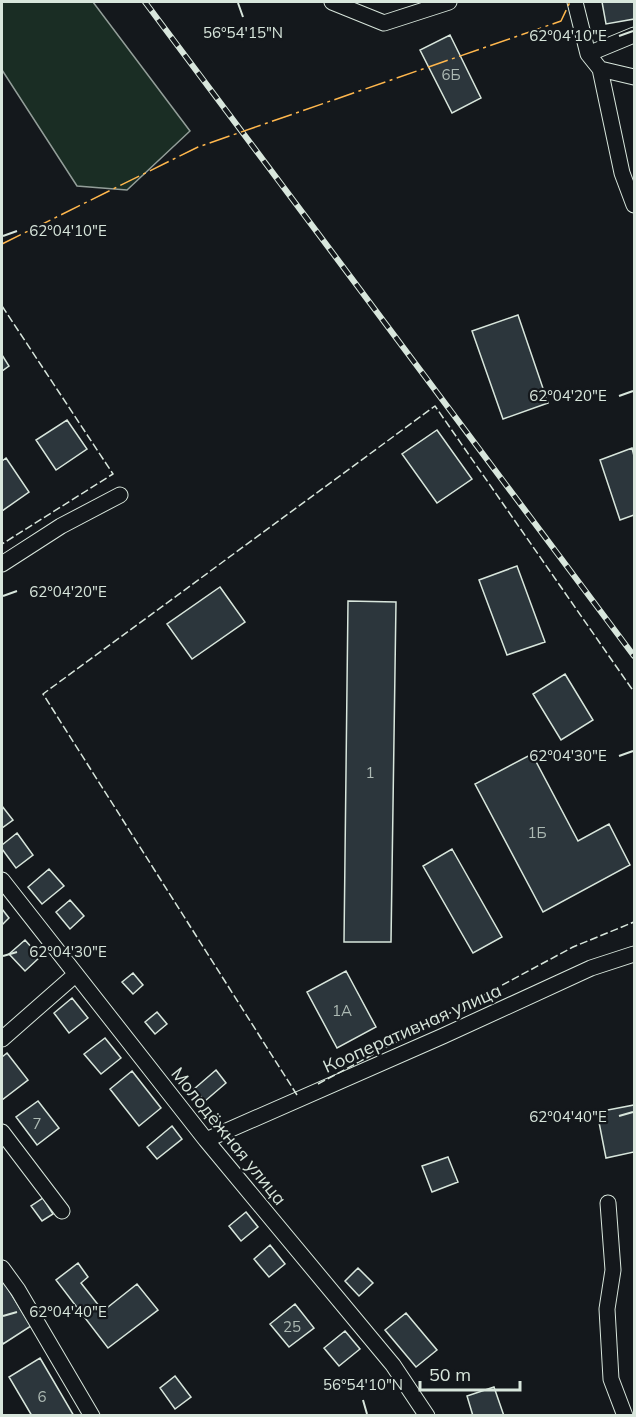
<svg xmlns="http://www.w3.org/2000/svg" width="636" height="1417" font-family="Mulish,sans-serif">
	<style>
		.green { fill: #1a2d24; stroke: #939e99; stroke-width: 1.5 }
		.building { fill: #2c363c; stroke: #d8e6dc; stroke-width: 1.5 }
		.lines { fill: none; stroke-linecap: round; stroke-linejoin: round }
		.minor-casing { stroke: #d8e6dc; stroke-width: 17 }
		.minor { stroke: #14181c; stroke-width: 15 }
		.rail-casing { stroke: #d8e6dc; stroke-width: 6 }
		.rail { stroke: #14181c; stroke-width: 4; stroke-dasharray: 11; stroke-linecap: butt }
		.fence { stroke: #d8e6dc; stroke-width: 1.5; stroke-dasharray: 8 3; stroke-linecap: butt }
		.power { stroke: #ffb74d; stroke-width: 1.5; stroke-dasharray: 21 4.5 3 4.5; stroke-linecap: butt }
		.ticks { fill: none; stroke: #d8e6dc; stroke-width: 2 }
		.labels { text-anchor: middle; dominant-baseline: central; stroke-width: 4.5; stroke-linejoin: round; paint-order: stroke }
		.number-label { font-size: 15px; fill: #adbab4 }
		.street-label { font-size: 18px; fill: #d8e6dc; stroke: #14181c }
		.ticks-label { font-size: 15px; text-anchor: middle; fill: #d8e6dc; stroke: #14181c; stroke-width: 4.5; stroke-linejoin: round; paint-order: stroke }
	</style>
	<rect width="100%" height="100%" fill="#14181c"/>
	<!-- green -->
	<path class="green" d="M 2,2 L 93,2 L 190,131 L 127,190 L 77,186 L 2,70 Z"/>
	<!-- building -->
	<path class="building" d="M 602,2 L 634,2 L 634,19 L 606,24 Z
		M 450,35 L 481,98 L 452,113 L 420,50 Z
		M 518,315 L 548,403 L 503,419 L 472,331 Z
		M 2,355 L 9,366 L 2,371 Z
		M 67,420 L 87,449 L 56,470 L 36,440 Z
		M 437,430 L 472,479 L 437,503 L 402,454 Z
		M 632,448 L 634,456 L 634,515 L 620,520 L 600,460 Z
		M 6,458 L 29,492 L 2,511 L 2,461 Z
		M 517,566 L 545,642 L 507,655 L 479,580 Z
		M 220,587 L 245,622 L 192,659 L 167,624 Z
		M 348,601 L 396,602 L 391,942 L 344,942 Z
		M 565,674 L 593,720 L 561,740 L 533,694 Z
		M 532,754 L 578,841 L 609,824 L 630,865 L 543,912 L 475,784 Z
		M 2,806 L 13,820 L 2,828 Z
		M 17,833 L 33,855 L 16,868 L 2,849 L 2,845 Z
		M 452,849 L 502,937 L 473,953 L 423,866 Z
		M 49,869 L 64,886 L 42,904 L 28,887 Z
		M 70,900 L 84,916 L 70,929 L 56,912 Z
		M 2,909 L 9,918 L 2,925 Z
		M 25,940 L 40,957 L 25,971 L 9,954 Z
		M 346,971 L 376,1027 L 337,1048 L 307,992 Z
		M 133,973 L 143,985 L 133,994 L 122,982 Z
		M 72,998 L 88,1018 L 69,1033 L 54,1013 Z
		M 157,1012 L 167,1024 L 155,1034 L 145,1022 Z
		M 105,1038 L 121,1058 L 101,1074 L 84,1054 Z
		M 7,1053 L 28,1080 L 2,1100 L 2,1057 Z
		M 216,1070 L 226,1083 L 205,1101 L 194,1089 Z
		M 132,1071 L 161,1108 L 139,1126 L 110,1089 Z
		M 38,1101 L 59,1128 L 37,1145 L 16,1117 Z
		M 634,1105 L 634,1152 L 606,1158 L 597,1112 Z
		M 172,1126 L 182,1139 L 157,1159 L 147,1147 Z
		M 448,1157 L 458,1182 L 432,1192 L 422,1166 Z
		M 43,1198 L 53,1214 L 42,1221 L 31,1206 Z
		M 246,1212 L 258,1227 L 241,1241 L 229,1226 Z
		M 270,1245 L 285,1264 L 269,1277 L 254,1259 Z
		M 78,1263 L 88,1277 L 81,1283 L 103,1311 L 137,1284 L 158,1310 L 108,1348 L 56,1280 Z
		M 358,1268 L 373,1283 L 359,1296 L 345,1281 Z
		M 2,1279 L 31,1326 L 3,1344 L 2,1341 Z
		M 295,1304 L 314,1328 L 289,1347 L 270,1324 Z
		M 406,1313 L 437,1350 L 416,1367 L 385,1330 Z
		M 345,1331 L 360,1349 L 339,1366 L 324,1348 Z
		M 40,1358 L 50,1375 L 74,1416 L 32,1416 L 9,1377 Z
		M 175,1376 L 191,1397 L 175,1409 L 160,1388 Z
		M 494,1387 L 504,1416 L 473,1416 L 467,1396 Z"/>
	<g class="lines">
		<!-- minor casing -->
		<g class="minor-casing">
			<path id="minor" d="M 332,2 L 384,23 L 449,2
				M 575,2 L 588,54 L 600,69 L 622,173 L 634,205
				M 588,54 L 634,35
				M 600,69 L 634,77
				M 2,564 L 61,526 L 120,495
				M 2,880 L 206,1140 L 393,1365 L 427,1416
				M 2,1039 L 75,975
				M 2,1132 L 62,1211
				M 206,1140 L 443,1036 L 591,968 L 634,954
				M 608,1203 L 613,1270 L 607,1309 L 611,1379 L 625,1416
				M 2,1268 L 18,1290 L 92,1416"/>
		</g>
		<!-- minor -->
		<use href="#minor" class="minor"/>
		<!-- rail casing -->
		<g class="rail-casing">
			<path id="rail" d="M 145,2 L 634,656"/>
		</g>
		<!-- rail -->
		<use href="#rail" class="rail"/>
		<!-- fence -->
		<path class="fence" d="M 2,106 L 2,107
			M 2,306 L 113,474 L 2,544
			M 318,1084 L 573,947 L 634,922
			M 297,1095 L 43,694 L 435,406 L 634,692"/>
		<!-- power -->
		<path class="power" d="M 2,244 L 198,147 L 561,21 L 570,2"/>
	</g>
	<!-- ticks -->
	<path class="ticks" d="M 238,3 L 243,17M 619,36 L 633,31M 3,236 L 17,231M 619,396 L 633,391M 3,596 L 17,591M 619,756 L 633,751M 3,956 L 17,952M 619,1116 L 633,1112M 3,1316 L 17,1312M 363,1400 L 367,1414"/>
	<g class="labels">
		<!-- number labels -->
		<g class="number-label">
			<text x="451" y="74">6Б</text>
			<text x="370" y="772">1</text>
			<text x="537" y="832">1Б</text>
			<text x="342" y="1010">1А</text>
			<text x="37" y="1123">7</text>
			<text x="292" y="1326">25</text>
			<text x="42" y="1396">6</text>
		</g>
		<!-- street labels -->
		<g class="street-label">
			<text transform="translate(412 1028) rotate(-24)">Кооперативная улица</text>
			<text transform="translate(229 1136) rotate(51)">Молодёжная улица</text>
		</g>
	</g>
	<g class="ticks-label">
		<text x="243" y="38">56°54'15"N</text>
		<text x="568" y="41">62°04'10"E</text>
		<text x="68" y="236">62°04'10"E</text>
		<text x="568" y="401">62°04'20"E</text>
		<text x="68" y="597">62°04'20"E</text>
		<text x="568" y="761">62°04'30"E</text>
		<text x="68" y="957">62°04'30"E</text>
		<text x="568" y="1122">62°04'40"E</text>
		<text x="68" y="1317">62°04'40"E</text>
		<text x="363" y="1390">56°54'10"N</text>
	</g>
	<!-- border -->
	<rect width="636" height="1417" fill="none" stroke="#d8e6dc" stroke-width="6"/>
	<!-- scale -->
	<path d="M420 1381v9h100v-9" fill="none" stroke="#d8e6dc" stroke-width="3"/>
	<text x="429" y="1381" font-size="18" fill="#d8e6dc" stroke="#14181c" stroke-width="4.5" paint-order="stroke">50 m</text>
</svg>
